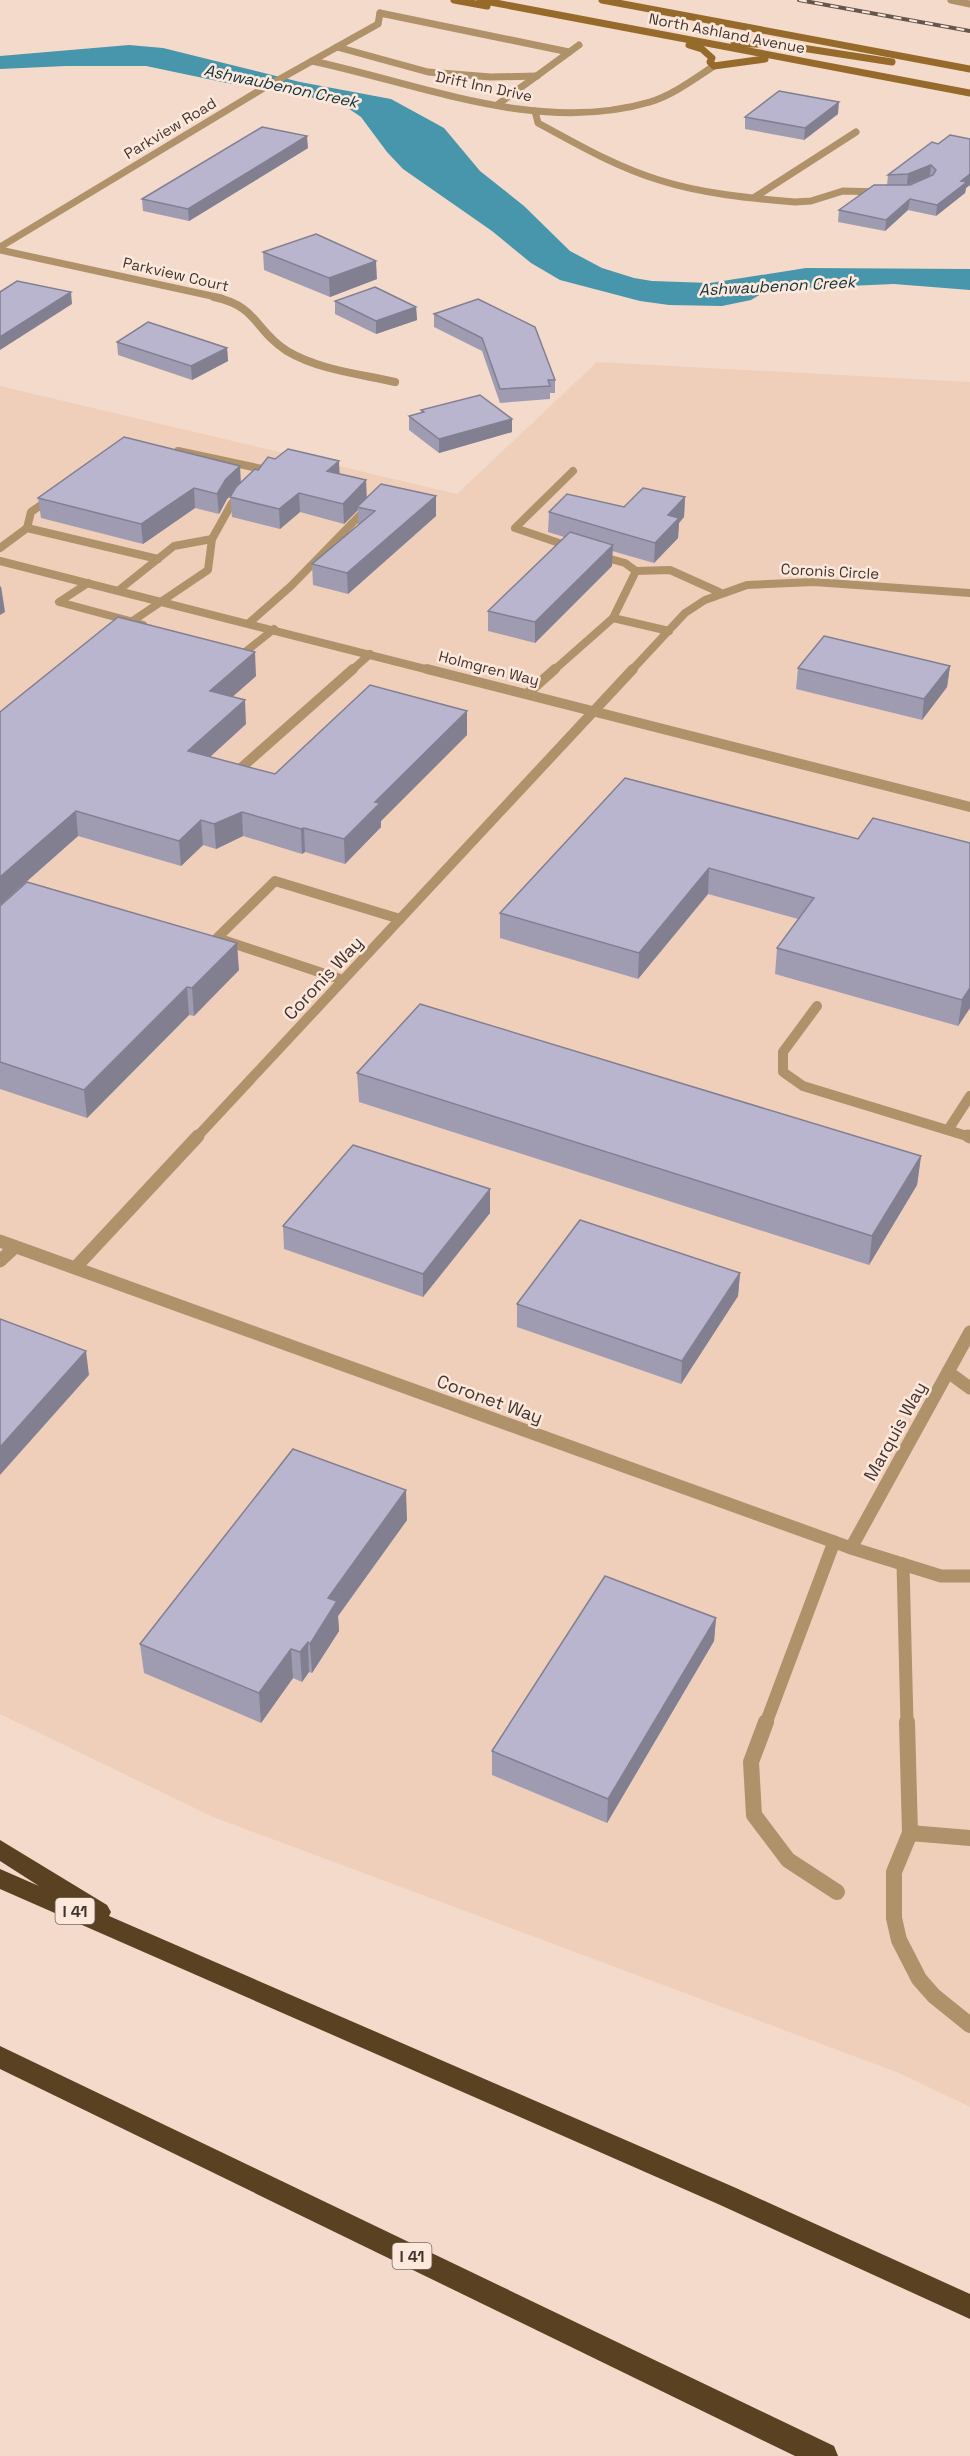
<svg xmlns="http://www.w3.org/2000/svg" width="970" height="2456" font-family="'Space Grotesk',sans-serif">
	<rect width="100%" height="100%" fill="#f4daca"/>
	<polygon fill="#f0cfba" points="597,362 970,382 970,2107 899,2073 213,1817 0,1714 0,386 457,494"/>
	<polygon fill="#4796ac" points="129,45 163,48 300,82 391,99 444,128 480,171 524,206 570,251 602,268 634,278 652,281 710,283 806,268 970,269 970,290 894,284 803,288 761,294 751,300 722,306 669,305 640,301 560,280 531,263 492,231 403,169 387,152 361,117 345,106 283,90 227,83 146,66 66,66 0,69 0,56"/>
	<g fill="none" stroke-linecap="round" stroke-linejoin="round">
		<g stroke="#af916a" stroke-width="7">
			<polyline points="380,13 569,52"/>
			<polyline points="337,47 428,72 491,77 537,76"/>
			<polyline points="497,105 579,45"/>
			<path d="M535 111 538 123C577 144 616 167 659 180 703 194 749 198 795 202L811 201 843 191 880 192"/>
			<polyline points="755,197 856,132"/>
		</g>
		<g stroke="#af916a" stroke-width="8">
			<polyline points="178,451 267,470 261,476"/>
			<polyline points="27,528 31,512 51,498"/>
			<polyline points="212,539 232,503 242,494"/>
			<polyline points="571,547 515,528 573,471"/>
			<polyline points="0,548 27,528 158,559"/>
			<polyline points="636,571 670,570 719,592"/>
			<polyline points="88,583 59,602 130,621"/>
			<polyline points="119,590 174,546 212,539 208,570 131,622 143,625"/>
			<polyline points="613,618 669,631"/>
			<polyline points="249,623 291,586 368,507"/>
			<polyline points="232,650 244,653 274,629"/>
			<polyline points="351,671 370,654"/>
			<polyline points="553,671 613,618 636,571 625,563 596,555"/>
		</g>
		<g stroke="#af916a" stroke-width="10">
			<polyline points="528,693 555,669"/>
			<polyline points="241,768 353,669"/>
			<polyline points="343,980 217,938 275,881 400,919"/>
			<polyline points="817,1006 783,1052 783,1072 803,1086 970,1137"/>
			<polyline points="948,1130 970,1096"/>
		</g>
		<g stroke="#af916a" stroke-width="13">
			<polyline points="968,1136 970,1137"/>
			<polyline points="0,1261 15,1247"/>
			<polyline points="903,1564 907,1723"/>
			<polyline points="766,1723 834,1542"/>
		</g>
		<g stroke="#af916a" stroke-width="16">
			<polyline points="766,1722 751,1762 754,1815 788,1860 837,1892"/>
			<polyline points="907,1722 910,1833 894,1872 894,1918 899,1940 919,1979 934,1996 970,2025"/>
			<polyline points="910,1833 970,1838"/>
		</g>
		<g stroke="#af916a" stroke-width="7">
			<polyline points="951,0 970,4"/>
			<path d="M312 61C421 84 538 135 650 102 673 95 694 79 714 66"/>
			<polyline points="0,247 262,89 378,24 380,13"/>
			<polyline points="0,250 221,298"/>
		</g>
		<g stroke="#af916a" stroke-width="8">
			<path d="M214 297C258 306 255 331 287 351 319 370 360 374 395 382"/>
			<polyline points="631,671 685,613 705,600 747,585 814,582 970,593"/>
		</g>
		<polyline stroke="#af916a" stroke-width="10" points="196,1138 633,669"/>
		<g stroke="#af916a" stroke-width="13">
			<polyline points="0,1241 851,1548 941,1576 970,1576"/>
			<polyline points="75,1268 198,1136"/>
			<polyline points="948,1372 970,1388"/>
			<polyline points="851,1548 970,1332"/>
		</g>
		<polyline stroke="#af916a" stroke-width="8" points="0,561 433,671"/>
		<polyline stroke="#af916a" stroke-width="10" points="427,669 970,807"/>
		<g stroke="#966a2a" stroke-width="7">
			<polyline points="454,0 487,6"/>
			<polyline points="480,0 970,93"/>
			<polyline points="602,0 970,69"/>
			<polyline points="734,44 776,44 892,62"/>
			<polyline points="689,45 702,49 712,58 710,62 714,66 765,59"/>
		</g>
		<g fill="#594121" fill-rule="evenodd">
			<polygon points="0,1840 107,1905 111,1912 109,1916 736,2188 970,2294 970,2319 718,2204 0,1889 0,1869 39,1886 0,1861"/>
			<polygon points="0,2046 834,2446 838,2456 795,2456 0,2069"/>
		</g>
		<defs>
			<polyline id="rail" points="799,0 970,31"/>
		</defs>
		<use href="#rail" stroke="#64564e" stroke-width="4"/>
		<use href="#rail" stroke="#fee8db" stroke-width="2" stroke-dasharray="8" stroke-linecap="butt"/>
	</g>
	<g fill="#9f9cb2">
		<polygon points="838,114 804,140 745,129 745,117"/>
		<polygon points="970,139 970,185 966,188 965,193 936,216 908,210 885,231 838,222 839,210 887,185 888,175 938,144"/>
		<polygon points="308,148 189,221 143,211 142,199"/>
		<polygon points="263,252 377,279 330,297 264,270"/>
		<polygon points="478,299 555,380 555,393 550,393 550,399 500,403 482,351 434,327 434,314"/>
		<polygon points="335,301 416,307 417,320 376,334 335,314"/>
		<polygon points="117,342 227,348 228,361 192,380 118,355"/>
		<polygon points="421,410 512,419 512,432 439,453 409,430 409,416 421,413"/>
		<polygon points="339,474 367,498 436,496 436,516 348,594 313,585 312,564 358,526 358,510 344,524 300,512 280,529 232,517 230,497 231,495 227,499 219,514 195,508 143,544 41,518 38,498"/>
		<polygon points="685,497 684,517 679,523 678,538 654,563 612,551 612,566 535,643 488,631 488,611 564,537 548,532 549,512 624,507"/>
		<polygon points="950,666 947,687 922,720 796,689 798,668"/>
		<polygon points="256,676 232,697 246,724 210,757 275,774 467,735 381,821 381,827 345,864 305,852 302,854 243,836 216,849 203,845 181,866 78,836 0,905 0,712"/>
		<polygon points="625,778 858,839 970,843 970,1008 958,1026 775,974 777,948 798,919 708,894 638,979 500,938 500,913"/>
		<polygon points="0,906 239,970 194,1016 189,1015 87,1118 0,1089"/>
		<polygon points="357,1073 921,1156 917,1185 869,1265 359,1102"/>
		<polygon points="490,1189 490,1213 423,1297 284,1249 283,1226"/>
		<polygon points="740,1273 738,1296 681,1384 517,1327 517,1304"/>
		<polygon points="407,1520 338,1616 339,1631 312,1673 309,1672 302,1682 293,1678 261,1723 144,1673 140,1644"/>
		<polygon points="716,1618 714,1641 607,1823 492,1775 492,1751"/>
	</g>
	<g fill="#827f91">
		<polygon points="839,102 838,114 804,140 805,128"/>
		<polygon points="307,136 308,148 189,221 188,209"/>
		<polygon points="931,165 930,176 907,185 908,174"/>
		<polygon points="970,174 970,185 966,188 965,193 936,216 937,205 961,181"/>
		<polygon points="910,199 908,210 885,231 886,220"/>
		<polygon points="376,261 377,279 330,297 329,278"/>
		<polygon points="71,292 72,304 0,350 0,337"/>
		<polygon points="416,307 417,320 376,334 376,321"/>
		<polygon points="227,348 228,361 192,380 191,366"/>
		<polygon points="512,419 512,432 439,453 439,439"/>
		<polygon points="339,461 340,481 327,471"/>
		<polygon points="240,466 241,485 227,499 219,514 217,494 226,479"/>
		<polygon points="366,480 367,500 357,507 358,510 344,524 343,504"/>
		<polygon points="194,488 195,508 143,544 141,524"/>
		<polygon points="299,493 300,512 280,529 279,509"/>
		<polygon points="436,496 436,516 348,594 347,573"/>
		<polygon points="685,497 684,517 679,523 678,538 654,563 655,543 668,515"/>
		<polygon points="613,545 612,566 535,643 535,622"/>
		<polygon points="1,586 5,612 0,615 0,587"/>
		<polygon points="255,652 256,676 212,715 210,691"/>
		<polygon points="950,666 947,687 922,720 924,699"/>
		<polygon points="245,700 246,724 190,775 188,751"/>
		<polygon points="467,711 467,735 381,821 381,827 345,864 344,839 375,802"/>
		<polygon points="76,811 78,836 0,905 0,877"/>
		<polygon points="242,812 243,836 216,849 214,824"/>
		<polygon points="201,820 203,845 181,866 179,841"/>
		<polygon points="304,828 305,852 302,854 301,829"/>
		<polygon points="709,868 708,894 638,979 639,953"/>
		<polygon points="237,943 239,970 194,1016 192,988"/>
		<polygon points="187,987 189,1015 87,1118 84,1090"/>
		<polygon points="970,988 970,1008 958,1026 962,1000"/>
		<polygon points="921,1156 917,1185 869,1265 872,1236"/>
		<polygon points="490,1189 490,1213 423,1297 423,1274"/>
		<polygon points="740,1273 738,1296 681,1384 682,1361"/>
		<polygon points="86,1351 89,1375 0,1475 0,1447"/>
		<polygon points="406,1490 407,1520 338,1616 339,1631 312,1673 310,1644 328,1598"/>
		<polygon points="716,1618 714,1641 607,1823 608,1799"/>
		<polygon points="308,1642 309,1672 302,1682 300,1652"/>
		<polygon points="291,1649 293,1678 261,1723 259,1693"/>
	</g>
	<g fill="#b9b5cf" stroke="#827f91" stroke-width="1.5">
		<polygon points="779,91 839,102 805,128 745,117"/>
		<polygon points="262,127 307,136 188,209 142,199"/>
		<polygon points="950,135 970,139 970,174 961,181 967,182 937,205 910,199 886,220 839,210 874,185 910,185 933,175 936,170 931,165 908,174 888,175 932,142 938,144"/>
		<polygon points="316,234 376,261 329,278 263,252"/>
		<polygon points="17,281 71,292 0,337 0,292"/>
		<polygon points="375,287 416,307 376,321 335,301"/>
		<polygon points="478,299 535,327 555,380 548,380 550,386 500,389 482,338 434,314"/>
		<polygon points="148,322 227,348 191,366 117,342"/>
		<polygon points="480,395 512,419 439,439 409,416 424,412 421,410"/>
		<polygon points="124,437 240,466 226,479 217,494 194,488 141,524 38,498"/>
		<polygon points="288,449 339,461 327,471 366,480 343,504 299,493 279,509 230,497 236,487 255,469 258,470 268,457 275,459"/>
		<polygon points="381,484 436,496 347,573 312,564 375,511 357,507"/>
		<polygon points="643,488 685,497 668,515 679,518 655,543 549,512 567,494 624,507"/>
		<polygon points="570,532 613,545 535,622 488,611"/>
		<polygon points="118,617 255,652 210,691 245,700 188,751 275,774 370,685 467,711 375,802 380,803 344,839 304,828 301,829 242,812 214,824 201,820 179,841 76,811 0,877 0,712"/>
		<polygon points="824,636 950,666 924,699 798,668"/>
		<polygon points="625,778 858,839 873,818 970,843 970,988 962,1000 777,948 814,898 709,868 639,953 500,913"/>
		<polygon points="27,882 237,943 192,988 187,987 84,1090 0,1062 0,906"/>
		<polygon points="420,1004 921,1156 872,1236 357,1073"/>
		<polygon points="353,1145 490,1189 423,1274 283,1226"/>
		<polygon points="580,1220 740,1273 682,1361 517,1304"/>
		<polygon points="0,1319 86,1351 0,1447"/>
		<polygon points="293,1449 406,1490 328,1598 337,1601 310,1644 308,1642 300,1652 291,1649 259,1693 140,1644"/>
		<polygon points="605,1576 716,1618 608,1799 492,1751"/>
	</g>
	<g text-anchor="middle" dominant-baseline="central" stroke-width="5" stroke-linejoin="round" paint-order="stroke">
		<g font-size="15" fill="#40352f" stroke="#fee8db">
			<text transform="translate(727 33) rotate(11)">North Ashland Avenue</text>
			<text transform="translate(484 86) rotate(12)">Drift Inn Drive</text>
			<text transform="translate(170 128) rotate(-31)">Parkview Road</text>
			<text transform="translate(176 274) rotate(13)">Parkview Court</text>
			<text transform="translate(830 571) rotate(3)">Coronis Circle</text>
			<text transform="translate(489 668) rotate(14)">Holmgren Way</text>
		</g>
		<g font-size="16" font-style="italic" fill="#0c323c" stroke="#fee8db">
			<text transform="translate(281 86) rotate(12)">Ashwaubenon Creek</text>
			<text transform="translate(777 286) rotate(-3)">Ashwaubenon Creek</text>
		</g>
		<g fill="#fee8db" stroke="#796b63" stroke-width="1.5">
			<rect x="55.5" y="1898" width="39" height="26" rx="4.5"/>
			<rect x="392.5" y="2243" width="39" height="26" rx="4.5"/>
		</g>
		<g font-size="16" font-weight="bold" fill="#40352f">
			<text x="75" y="1911">I 41</text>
			<text x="412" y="2256">I 41</text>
		</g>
		<g font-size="18" fill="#40352f" stroke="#fee8db">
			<text transform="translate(323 978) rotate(-47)">Coronis Way</text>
			<text transform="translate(490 1399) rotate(20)">Coronet Way</text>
			<text transform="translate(895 1431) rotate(-61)">Marquis Way</text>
		</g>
	</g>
</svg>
